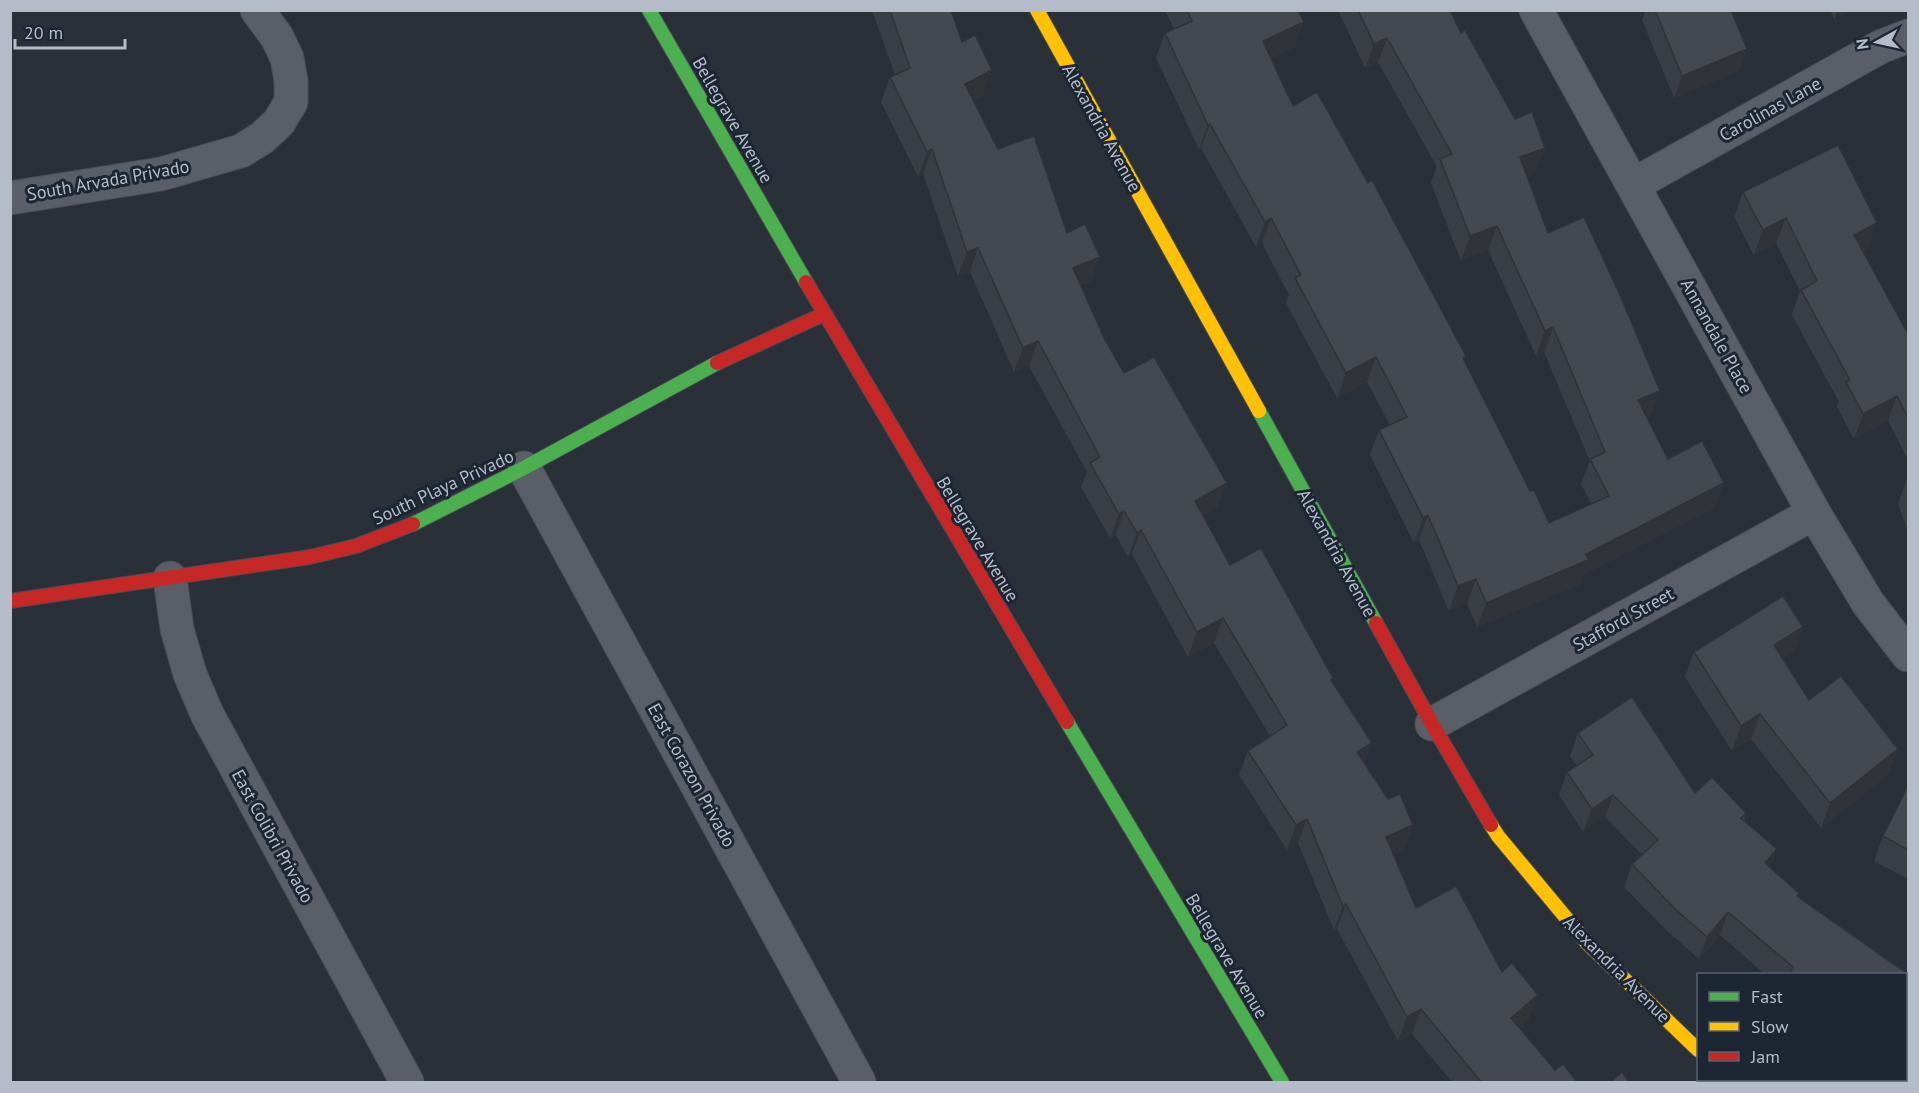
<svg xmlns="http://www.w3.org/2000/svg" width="1919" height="1093" font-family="'PT Sans',sans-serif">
	<rect width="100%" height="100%" fill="#2a3038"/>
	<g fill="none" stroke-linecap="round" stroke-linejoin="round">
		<defs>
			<g id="street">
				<polyline points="1536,10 1814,513 1868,603 1908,655"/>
				<polyline points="1633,185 1880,47 1908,36"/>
				<polyline points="10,198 161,174 241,151 262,138 279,122 291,102 291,81 287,58 277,37 257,10"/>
				<polyline points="524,468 859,1082"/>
				<polyline points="170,578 177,629 190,674 207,714 407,1082"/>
				<polyline points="1432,724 1814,513"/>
				<polyline points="1734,1080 1738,1082"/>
			</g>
			<g id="fast">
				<polyline points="649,10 806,282"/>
				<polyline points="1259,411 1376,623"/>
				<polyline points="413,524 524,468 717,363"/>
				<polyline points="1067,722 1282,1082"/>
			</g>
			<g id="slow">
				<polyline points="1037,10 1259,411"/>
				<polyline points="1491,825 1498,836 1587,943 1698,1050"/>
			</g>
			<g id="jam">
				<polyline points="806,282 1067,722"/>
				<polyline points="717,363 824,314"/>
				<polyline points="10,601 310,557 356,546 413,524"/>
				<polyline points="1376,623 1432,724 1491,825"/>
			</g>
		</defs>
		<use href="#street" stroke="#484c53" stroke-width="35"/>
		<use href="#fast" stroke="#484c53" stroke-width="16"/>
		<use href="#slow" stroke="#484c53" stroke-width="16"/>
		<use href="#jam" stroke="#484c53" stroke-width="16"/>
		<use href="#street" stroke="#5a5e66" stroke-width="33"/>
		<use href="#fast" stroke="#4caf50" stroke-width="14"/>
		<use href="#slow" stroke="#ffc107" stroke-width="14"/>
		<use href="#jam" stroke="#c62828" stroke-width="14"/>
	</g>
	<g fill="#3a3f45">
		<polygon points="872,10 951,10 962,42 983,95 973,100 998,149 1067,233 1091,281 1081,285 1104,338 1124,373 1218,507 1203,516 1230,565 1332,682 1372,743 1364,763 1388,799 1413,825 1404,850 1394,854 1416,908 1502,972 1529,1019 1519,1028 1555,1070 1578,1083 1453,1083 1412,1034 1398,1041 1337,929 1334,930 1298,843 1287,850 1239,775 1248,751 1270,736 1214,643 1188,657 1132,554 1128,557 1116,535 1110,538 1081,487 1087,472 1029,366 1014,372 970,272 958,276 923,174 918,177 881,102 890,77 895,75"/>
		<polygon points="1165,10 1298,10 1295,47 1271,58 1293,106 1368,183 1466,356 1464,361 1530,491 1549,523 1591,504 1581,484 1590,461 1544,352 1536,356 1488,250 1461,261 1431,183 1437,167 1378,62 1365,68 1338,10 1450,10 1461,33 1536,172 1527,176 1548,233 1651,416 1647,417 1668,459 1715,508 1582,575 1579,585 1477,627 1467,603 1449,611 1419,540 1414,543 1370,455 1379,430 1390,425 1367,382 1337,398 1286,303 1289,295 1262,243 1256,247 1201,148 1199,149 1156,58 1165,33 1174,29"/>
		<polygon points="1646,10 1731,10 1747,49 1739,71 1674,98 1642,20"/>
		<polygon points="1830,10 1849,10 1834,19"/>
		<polygon points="1743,192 1868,248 1863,251 1908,334 1908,460 1888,421 1854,439 1837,407 1839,402 1792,315 1800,291 1776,243 1754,255 1734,217"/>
		<polygon points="1908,478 1908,531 1898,504 1907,479"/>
		<polygon points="1694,652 1794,652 1782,659 1809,700 1889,774 1821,828 1751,739 1732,751 1685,677"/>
		<polygon points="1578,733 1695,793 1746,813 1744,820 1777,849 1770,868 1798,897 1895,965 1908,973 1908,1071 1905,1069 1905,975 1766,975 1720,935 1699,959 1667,931 1624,887 1632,864 1642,855 1605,817 1583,832 1559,795 1567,772 1577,766 1570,756"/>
		<polygon points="1908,786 1908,879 1874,861 1883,836"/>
		<polygon points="1863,1080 1875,1080 1873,1083 1869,1083"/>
	</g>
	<g fill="#303338">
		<polygon points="1837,10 1849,10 1834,19"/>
		<polygon points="1304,22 1295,47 1254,66 1263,41"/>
		<polygon points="1387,38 1378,62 1365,68 1374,44"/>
		<polygon points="1747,49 1739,71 1674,98 1682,76"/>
		<polygon points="992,70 983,95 957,108 965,84"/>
		<polygon points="1210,124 1201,148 1199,149 1208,125"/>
		<polygon points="1545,148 1536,172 1511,182 1520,157"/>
		<polygon points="932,149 923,174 918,177 927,152"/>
		<polygon points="1271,218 1262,243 1256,247 1265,222"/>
		<polygon points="1786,218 1776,243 1754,255 1763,230"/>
		<polygon points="1877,223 1868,248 1845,260 1854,235"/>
		<polygon points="1497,226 1488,250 1461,261 1470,236"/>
		<polygon points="978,248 970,272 958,276 967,252"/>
		<polygon points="1100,257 1091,281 1064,293 1073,268"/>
		<polygon points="1553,327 1544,352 1536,356 1545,331"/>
		<polygon points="1038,341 1029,366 1014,372 1023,348"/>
		<polygon points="1376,357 1367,382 1337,398 1346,373"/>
		<polygon points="1660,391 1651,416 1629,425 1638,400"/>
		<polygon points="1897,396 1888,421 1854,439 1863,414"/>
		<polygon points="1227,483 1218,507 1186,525 1195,501"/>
		<polygon points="1724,483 1715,508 1582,575 1579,585 1477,627 1486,603 1586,554"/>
		<polygon points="1124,511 1116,535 1110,538 1119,514"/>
		<polygon points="1428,515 1419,540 1414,543 1423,518"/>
		<polygon points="1141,530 1132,554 1128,557 1137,533"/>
		<polygon points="1476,579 1467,603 1449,611 1458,586"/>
		<polygon points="1223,618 1214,643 1188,657 1197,632"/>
		<polygon points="1803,627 1794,652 1765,670 1774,645"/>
		<polygon points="1760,714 1751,739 1732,751 1741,726"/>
		<polygon points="1372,743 1363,767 1357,752"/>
		<polygon points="1898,749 1889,774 1821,828 1830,803"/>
		<polygon points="1613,795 1605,817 1583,832 1592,809"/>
		<polygon points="1307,819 1298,843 1287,850 1296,825"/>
		<polygon points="1413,825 1404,850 1377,861 1386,837"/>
		<polygon points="1777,849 1768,872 1765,863"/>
		<polygon points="1346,904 1337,929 1334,930 1343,906"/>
		<polygon points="1728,912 1720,935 1699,959 1707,937"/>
		<polygon points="1538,995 1529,1019 1502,1042 1511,1018"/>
		<polygon points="1421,1009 1412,1034 1398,1041 1407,1017"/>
	</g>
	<g fill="#444950" stroke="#303338" stroke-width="1.5">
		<polygon points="890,10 951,10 962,42 975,35 992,70 965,84 998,149 1034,136 1067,233 1085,224 1100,257 1073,268 1104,338 1124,373 1154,357 1227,483 1195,501 1230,565 1261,548 1333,678 1331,680 1372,743 1357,752 1388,799 1400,794 1413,825 1386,837 1416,908 1456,886 1502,972 1512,963 1538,995 1511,1018 1555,1070 1563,1064 1578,1083 1482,1083 1421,1009 1407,1017 1346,904 1343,906 1307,819 1296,825 1248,751 1287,725 1223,618 1197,632 1141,530 1137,533 1124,511 1119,514 1090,463 1100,457 1038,341 1023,348 978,248 967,252 932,149 927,152 890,77 910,68"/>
		<polygon points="1187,10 1298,10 1304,22 1263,41 1293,106 1317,92 1368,183 1372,180 1466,356 1463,358 1530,491 1534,490 1549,523 1609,496 1590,459 1605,452 1553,327 1545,331 1497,226 1470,236 1440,159 1452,154 1387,38 1374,44 1358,10 1450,10 1461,33 1465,30 1515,119 1532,112 1545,148 1520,157 1548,233 1584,217 1623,302 1660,391 1638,400 1668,459 1702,441 1724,483 1586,554 1588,560 1486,603 1476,579 1458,586 1428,515 1423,518 1379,430 1407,417 1376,357 1346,373 1295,278 1301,275 1271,218 1265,222 1210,124 1208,125 1165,33 1192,21"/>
		<polygon points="1655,10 1731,10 1747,49 1682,76"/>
		<polygon points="1838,145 1877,223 1854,235 1908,334 1908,418 1897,396 1863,414 1846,382 1850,380 1801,290 1817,281 1786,218 1763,230 1743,192"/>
		<polygon points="1783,596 1803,627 1774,645 1809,700 1841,676 1898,749 1830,803 1760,714 1741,726 1694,652"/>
		<polygon points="1632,697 1695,793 1712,777 1746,813 1741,818 1777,849 1765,863 1799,893 1797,896 1895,965 1908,973 1908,1043 1905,1042 1905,975 1795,975 1790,971 1793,967 1728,912 1707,937 1675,909 1632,864 1658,840 1613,795 1592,809 1567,772 1593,755 1578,733"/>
		<polygon points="1908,786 1908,850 1883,836"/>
		<polygon points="1622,1072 1630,1083 1609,1083"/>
	</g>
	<g text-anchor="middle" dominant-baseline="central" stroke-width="6" stroke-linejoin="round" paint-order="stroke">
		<g font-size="18" fill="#b4bcc9" stroke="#1d2633">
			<text transform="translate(1770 109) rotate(-29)">Carolinas Lane</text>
			<text transform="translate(733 120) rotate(60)">Bellegrave Avenue</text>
			<text transform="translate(1102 128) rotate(61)">Alexandria Avenue</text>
			<text transform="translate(108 180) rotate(-10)">South Arvada Privado</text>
			<text transform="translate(1717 336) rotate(61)">Annandale Place</text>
			<text transform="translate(443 487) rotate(-25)">South Playa Privado</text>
			<text transform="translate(978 539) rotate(59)">Bellegrave Avenue</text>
			<text transform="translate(1337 553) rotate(61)">Alexandria Avenue</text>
			<text transform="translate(1623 619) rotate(-29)">Stafford Street</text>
			<text transform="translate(692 775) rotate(61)">East Corazon Privado</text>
			<text transform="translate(273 836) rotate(61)">East Colibri Privado</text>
			<text transform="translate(1227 956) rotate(59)">Bellegrave Avenue</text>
			<text transform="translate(1617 969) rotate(45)">Alexandria Avenue</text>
		</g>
	</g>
	<rect width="1919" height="1093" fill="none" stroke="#b4bcc9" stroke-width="24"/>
	<rect x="1697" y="973" width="210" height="108" fill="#1d2633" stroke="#59626f" stroke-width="1.5"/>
	<rect x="1709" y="992" width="30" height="9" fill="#4caf50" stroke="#59626f" stroke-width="1.5"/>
	<text x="1751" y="1003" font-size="18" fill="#b4bcc9">Fast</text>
	<rect x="1709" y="1022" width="30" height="9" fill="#ffc107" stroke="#59626f" stroke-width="1.5"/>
	<text x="1751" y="1033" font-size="18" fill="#b4bcc9">Slow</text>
	<rect x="1709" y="1052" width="30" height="9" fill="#c62828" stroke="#59626f" stroke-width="1.5"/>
	<text x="1751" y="1063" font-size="18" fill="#b4bcc9">Jam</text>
	<g transform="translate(1877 42) rotate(262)" stroke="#1d2633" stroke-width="4.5" paint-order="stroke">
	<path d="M0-4.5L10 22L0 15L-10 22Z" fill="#b4bcc9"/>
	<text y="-9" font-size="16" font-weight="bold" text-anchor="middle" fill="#b4bcc9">N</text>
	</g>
	<path d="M15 39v9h110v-9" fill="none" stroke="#b4bcc9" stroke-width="3"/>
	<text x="24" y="39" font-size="18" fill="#b4bcc9" stroke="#1d2633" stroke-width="4.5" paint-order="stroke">20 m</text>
</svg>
